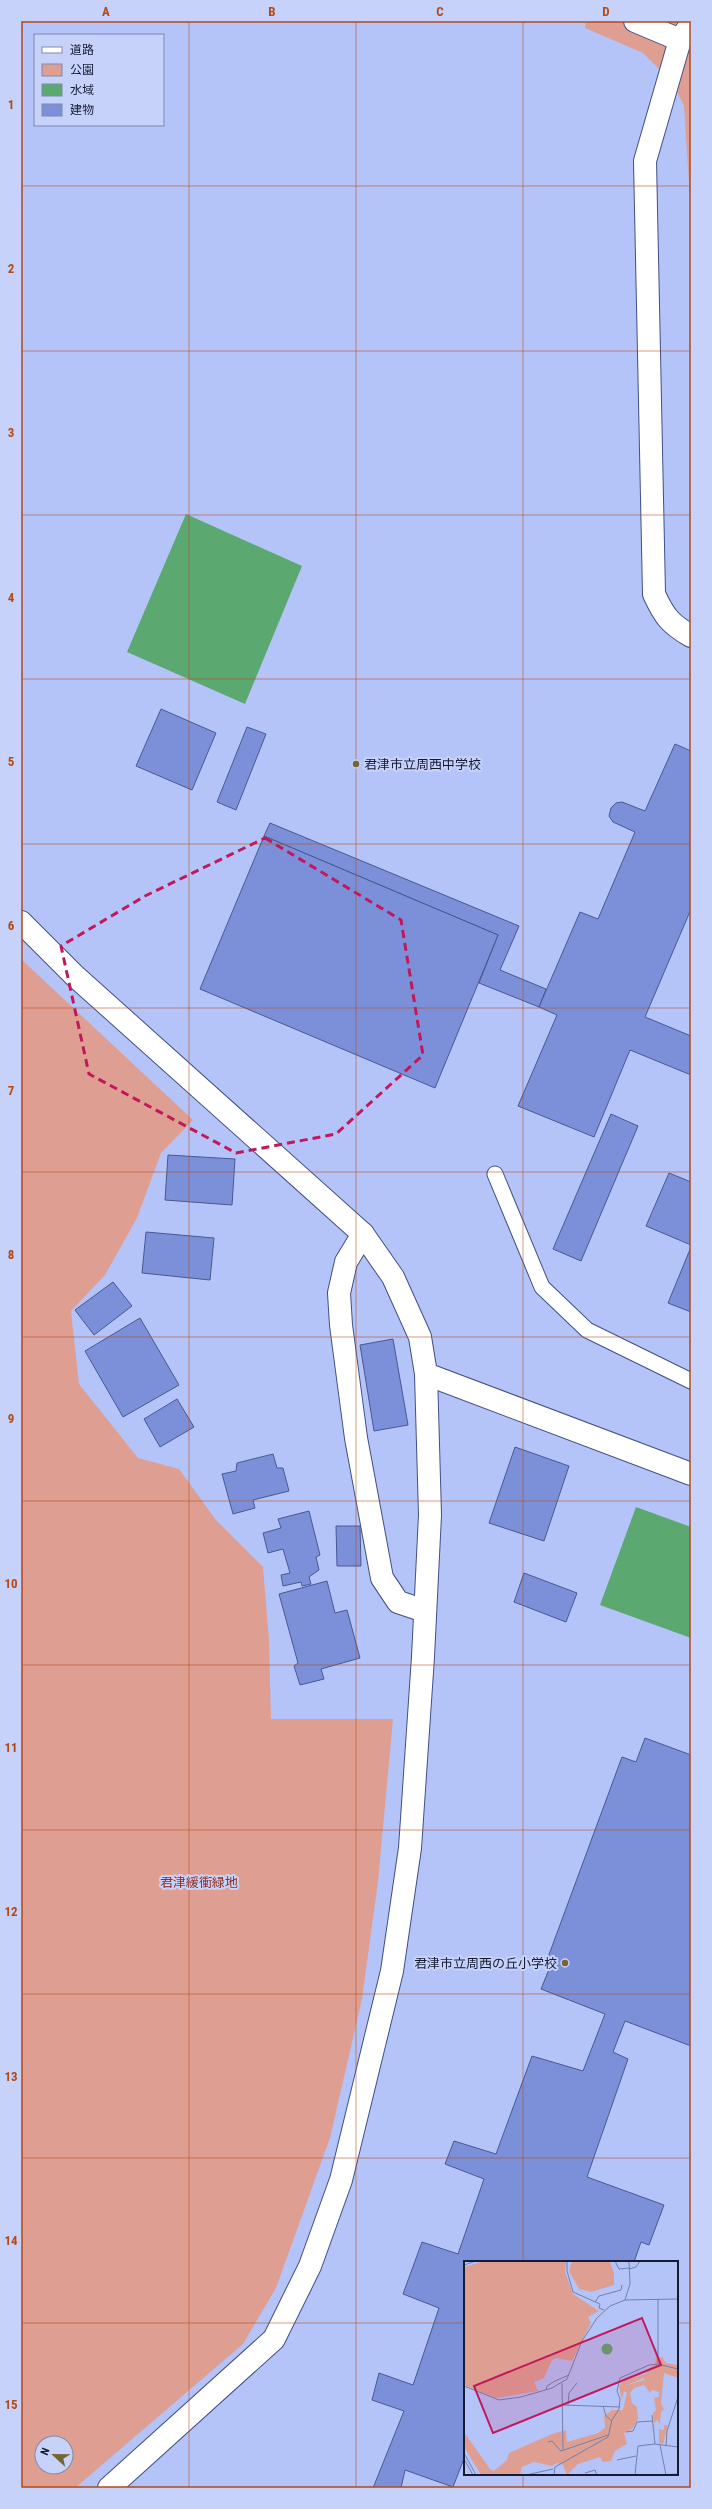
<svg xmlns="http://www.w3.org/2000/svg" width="712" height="2509" font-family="'Roboto Condensed','Noto Sans JP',sans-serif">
	<rect width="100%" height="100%" fill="#b5c4f8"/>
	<g fill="#de9f92" fill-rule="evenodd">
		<polygon points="586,21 691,21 691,215 684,106 673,83 643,53 585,28"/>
		<path d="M21 959 193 1120 161 1153 137 1218 105 1275 71 1311 79 1384 138 1458 179 1469 216 1520 263 1567 269 1640 271 1719H393L378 1882 362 1999 330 2138 276 2288 243 2344 75 2488H21ZM42 2443H66V2467H42Z"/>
	</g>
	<g fill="#5ca871">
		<polygon points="186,514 302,566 245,704 127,652"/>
		<polygon points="636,1507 691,1527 691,1638 600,1605"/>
	</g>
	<g fill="#7c90d9" stroke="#495891">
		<polygon points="161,709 216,733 192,790 136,766"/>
		<polygon points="247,727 266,734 236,810 217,802"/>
		<polygon points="675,744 691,751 691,909 645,1017 691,1036 691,1075 630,1050 594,1137 518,1106 557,1015 539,1007 580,912 598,919 635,832 613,822 609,816 611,808 616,803 622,802 645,811"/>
		<polygon points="270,823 519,926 500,970 546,989 539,1007 479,983 498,935 264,836"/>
		<polygon points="264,836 498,935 435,1088 200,989"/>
		<polygon points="611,1114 638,1126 581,1261 553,1249"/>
		<polygon points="168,1155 235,1159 232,1205 165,1200"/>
		<polygon points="669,1173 691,1182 691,1245 646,1226"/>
		<polygon points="146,1232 214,1238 210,1280 142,1273"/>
		<polygon points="691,1247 691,1312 668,1303"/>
		<polygon points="113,1282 132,1306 94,1335 75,1310"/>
		<polygon points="140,1318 179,1385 123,1417 85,1351"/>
		<polygon points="393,1339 408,1425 374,1431 360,1345"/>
		<polygon points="177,1399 194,1427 160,1447 144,1419"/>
		<polygon points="515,1447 569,1466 544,1541 489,1523"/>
		<polygon points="273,1454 277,1468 283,1468 289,1491 253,1500 255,1508 233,1514 222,1474 236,1471 237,1463"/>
		<polygon points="309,1511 320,1555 316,1557 319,1570 309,1577 311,1584 302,1586 301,1582 283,1586 281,1575 290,1573 283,1549 268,1553 263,1533 281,1528 278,1519"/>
		<polygon points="336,1526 360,1526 361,1566 337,1566"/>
		<polygon points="524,1573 577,1593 566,1622 514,1602"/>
		<polygon points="327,1581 335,1613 347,1610 360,1658 321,1669 324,1679 300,1685 294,1666 298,1663 279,1594"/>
		<polygon points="645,1738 691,1755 691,2046 625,2021 613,2052 628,2059 587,2177 664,2205 649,2245 641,2242 634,2262 465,2262 465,2456 453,2487 405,2470 401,2488 373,2488 404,2411 372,2400 379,2373 413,2385 439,2308 403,2294 422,2242 458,2254 484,2179 445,2164 454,2141 496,2154 532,2056 583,2071 605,2014 541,1989 552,1962 547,1960 622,1757 636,1762"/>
	</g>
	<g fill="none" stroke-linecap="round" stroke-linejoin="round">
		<defs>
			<polyline id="service" points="495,1174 542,1287 587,1330 691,1381"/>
			<g id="minor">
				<polyline points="635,21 680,40"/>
				<path d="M691 24 680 40 645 161 654 594C664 616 670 624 691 636"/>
				<polyline points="21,922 75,976 363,1234 393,1277 420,1337 426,1374 430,1515 423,1657 410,1848 392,1971 341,2180 310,2266 274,2339 109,2488"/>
				<polyline points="363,1234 346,1262 339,1293 341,1325 356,1438 382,1578 398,1602 425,1611"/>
				<polyline points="426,1374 691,1474"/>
			</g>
		</defs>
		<use href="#service" stroke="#414f87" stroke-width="17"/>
		<use href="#minor" stroke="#414f87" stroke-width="24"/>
		<use href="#service" stroke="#fff" stroke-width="15"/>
		<use href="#minor" stroke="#fff" stroke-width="22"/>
	</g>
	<path fill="none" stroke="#c2185b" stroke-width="3" stroke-dasharray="8 5" stroke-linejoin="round" d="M265 838 401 920 423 1055 336 1134 236 1153 89 1074 61 946 145 896Z"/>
	<path fill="none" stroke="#b34a16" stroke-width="1" stroke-opacity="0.55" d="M189 21V2488M356 21V2488M523 21V2262M21 186H691M21 351H691M21 515H691M21 679H691M21 844H691M21 1008H691M21 1172H691M21 1337H691M21 1501H691M21 1665H691M21 1830H691M21 1994H691M21 2158H691M21 2323H465M677 2323H691M523 2474V2488"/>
	<g fill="#766533" stroke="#c6d2f9" stroke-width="1.5">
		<circle cx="356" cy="764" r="4"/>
		<circle cx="565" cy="1963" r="4"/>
	</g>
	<g text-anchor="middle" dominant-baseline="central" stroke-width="4" stroke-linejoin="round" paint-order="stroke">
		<g font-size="13" fill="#151b33" stroke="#c6d2f9" text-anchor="start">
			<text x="364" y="764">君津市立周西中学校</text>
			<text x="557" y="1963" text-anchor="end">君津市立周西の丘小学校</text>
		</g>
		<g font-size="13" fill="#942d1d" stroke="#c6d2f9">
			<text x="199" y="1882">君津緩衝緑地</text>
		</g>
	</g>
	<g transform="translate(464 2261)">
		<rect width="214" height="214" fill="#b5c4f8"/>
		<path d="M20 0H102L101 11 109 33 135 50 124 56 127 62 108 100 92 97 88 99 80 117 70 121 74 130 32 137 0 124V6ZM108 0H146L150 13V24L127 31 115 28 105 10ZM198 96 202 102 214 104V117L200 112 197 143 200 148 197 151 196 163 193 159 190 162 189 152 192 149 190 137 195 136V131L188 129 186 132 180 124 170 127 166 132 168 142 173 146 174 158 168 168 160 172 163 183 151 190 147 200 139 201 136 196 114 203 103 214 99 204 93 202 88 205 70 201 58 206 56 214H17L0 186V171L26 208 30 210 43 199 45 192 88 173 102 169 103 181 134 172 141 167 140 155 148 149H159L163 132 160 130 161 125 180 119 181 123 180 117 161 125 158 139 155 125 159 120 183 112 182 109 191 104 192 97ZM200 164H204L199 183 195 182V168L200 169Z" fill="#de9f92"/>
		<path d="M137.5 88a5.5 5.5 0 1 1 11 0a5.5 5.5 0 1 1-11 0Z" fill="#5ca871"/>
		<path fill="none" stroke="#7580a9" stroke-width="1" d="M103 0V10L109 31 136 43 135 47 140 49M151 0 155 8 165 7M0 4 12 0M165 8 172 6 176 0M161 39 166 23 165 0M131 41 135 35 157 29 158 24M194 103V38M98 122 99 189M0 125 35 139 57 136 88 127 103 118 118 80 133 57 146 45 161 39 214 38M82 129 83 125 91 120 105 114M98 144 156 146M104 144 105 132 113 122M139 145 142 155 148 160M188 154 191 183M162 171 169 170 173 161 189 160M84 181 88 180 97 190 144 174M196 184 202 214M202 185 203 170 214 136M0 192 12 214M0 198 9 214M153 199 172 195M121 212 131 209 133 214M62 214 89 208M90 214 91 206 144 176 148 159 155 148 156 138 153 130 156 117 185 104 194 103 214 108M171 214 174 185 191 183 214 186M190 214 214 213"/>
		<path fill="#c2185b" fill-opacity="0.15" stroke="#c2185b" stroke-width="2" d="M178 57 197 104 29 172 10 125Z"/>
		<rect width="214" height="214" fill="none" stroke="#151b33" stroke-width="2"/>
	</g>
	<rect width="712" height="2509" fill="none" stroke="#c6d2f9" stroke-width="44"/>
	<rect x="34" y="34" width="130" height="92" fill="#c6d2f9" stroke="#7f89aa"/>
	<rect x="42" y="47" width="20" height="6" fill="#ffffff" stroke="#7f89aa"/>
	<text x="70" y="54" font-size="12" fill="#151b33">道路</text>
	<rect x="42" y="64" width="20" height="12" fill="#de9f92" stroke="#7f89aa"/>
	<text x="70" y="74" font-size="12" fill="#151b33">公園</text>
	<rect x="42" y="84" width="20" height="12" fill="#5ca871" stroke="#7f89aa"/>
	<text x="70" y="94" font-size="12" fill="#151b33">水域</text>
	<rect x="42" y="104" width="20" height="12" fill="#7c90d9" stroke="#7f89aa"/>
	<text x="70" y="114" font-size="12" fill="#151b33">建物</text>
	<g transform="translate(54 2455) rotate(292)"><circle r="19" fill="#c6d2f9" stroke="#7f89aa"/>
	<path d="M0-3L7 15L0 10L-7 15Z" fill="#766533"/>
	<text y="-6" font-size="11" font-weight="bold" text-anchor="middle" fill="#151b33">N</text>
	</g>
	<rect x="22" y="22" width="668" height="2465" fill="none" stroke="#b34a16" stroke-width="1.5"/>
	<g font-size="13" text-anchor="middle" font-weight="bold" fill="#b34a16">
		<text x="106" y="16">A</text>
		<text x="272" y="16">B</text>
		<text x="440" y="16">C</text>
		<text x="606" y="16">D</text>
		<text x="11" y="109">1</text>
		<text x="11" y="273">2</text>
		<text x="11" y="437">3</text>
		<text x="11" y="602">4</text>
		<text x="11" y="766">5</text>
		<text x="11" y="930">6</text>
		<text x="11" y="1095">7</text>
		<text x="11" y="1259">8</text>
		<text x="11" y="1423">9</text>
		<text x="11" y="1588">10</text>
		<text x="11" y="1752">11</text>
		<text x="11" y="1916">12</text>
		<text x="11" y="2081">13</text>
		<text x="11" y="2245">14</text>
		<text x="11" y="2409">15</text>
	</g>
</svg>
